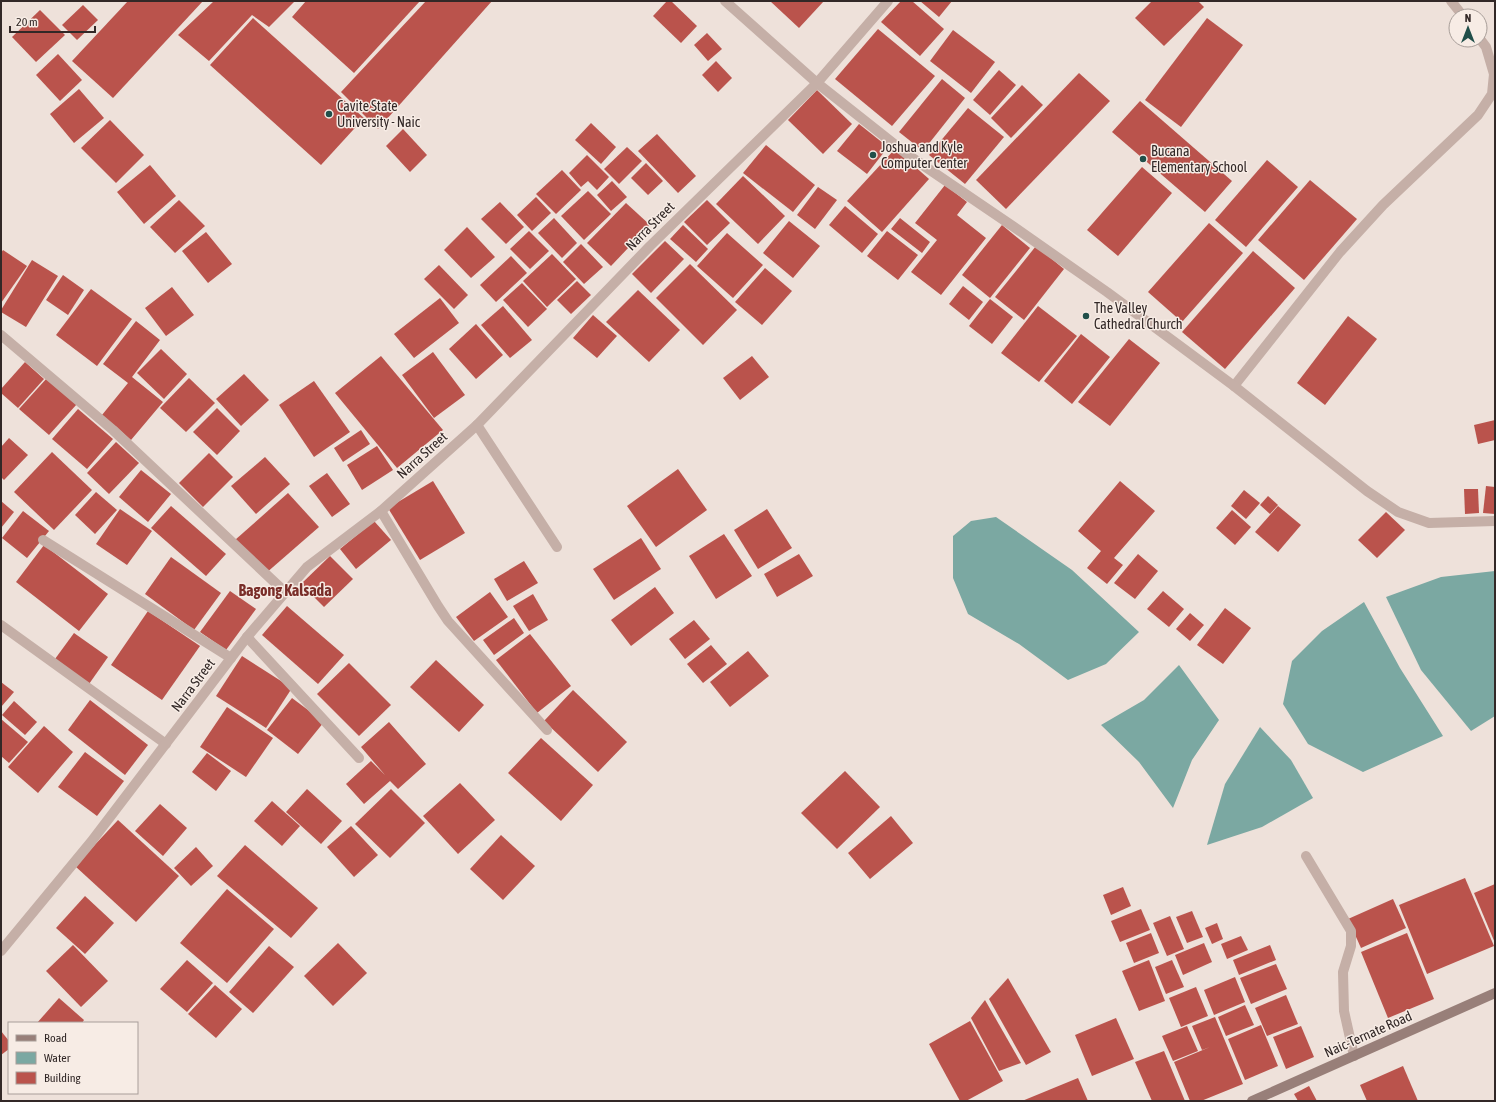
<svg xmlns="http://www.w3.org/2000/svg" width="1496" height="1102" font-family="'Asap Condensed',sans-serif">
	<rect width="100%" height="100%" fill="#eee1da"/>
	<g fill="#7ba8a2">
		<polygon points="996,517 1072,570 1139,632 1106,664 1068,680 1019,644 968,614 953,578 953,536 971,521"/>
		<polygon points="1495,571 1495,716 1471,731 1421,670 1386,597 1441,577"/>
		<polygon points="1364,602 1400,668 1443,736 1363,772 1308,744 1283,704 1292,661 1322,631"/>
		<polygon points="1179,665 1219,720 1192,760 1173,808 1139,762 1101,725 1144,700"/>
		<polygon points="1260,727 1291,760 1313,798 1262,827 1207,845 1225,784"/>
	</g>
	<g fill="#ba534c">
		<polygon points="128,1 203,1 113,98 72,61"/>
		<polygon points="214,1 295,1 269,27 252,15 209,61 178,35"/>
		<polygon points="306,1 420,1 354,73 292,17"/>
		<polygon points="426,1 492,1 378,129 341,92"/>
		<polygon points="667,1 671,1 697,26 681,43 653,16"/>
		<polygon points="770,1 824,1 799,28"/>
		<polygon points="901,1 912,1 944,29 920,56 881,22"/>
		<polygon points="920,1 952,1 939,17"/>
		<polygon points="1152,1 1198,1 1204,7 1164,46 1135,18"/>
		<polygon points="83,5 98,20 77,40 62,25"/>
		<polygon points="40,10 65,35 36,62 12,37"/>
		<polygon points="253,18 364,118 321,165 210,65"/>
		<polygon points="1207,18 1243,45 1181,127 1145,100"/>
		<polygon points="878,29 935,76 892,126 835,79"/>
		<polygon points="953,30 995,62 971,93 930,61"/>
		<polygon points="707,33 722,49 708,61 694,45"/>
		<polygon points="58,54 82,80 60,101 36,75"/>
		<polygon points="716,61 732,78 718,92 702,75"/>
		<polygon points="999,70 1016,85 990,115 973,100"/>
		<polygon points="1079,73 1110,101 1006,209 976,180"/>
		<polygon points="942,79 965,98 923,151 899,132"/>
		<polygon points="1022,85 1043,105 1011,138 991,118"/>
		<polygon points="79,89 104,118 74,143 50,114"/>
		<polygon points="817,90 852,124 823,154 788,120"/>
		<polygon points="1140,101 1232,181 1205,212 1112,132"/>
		<polygon points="968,108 1004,137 965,184 929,155"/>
		<polygon points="110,120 144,155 116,183 81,148"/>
		<polygon points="591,123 616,147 601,164 575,140"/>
		<polygon points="859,124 888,147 867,174 837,151"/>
		<polygon points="403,129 427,155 410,172 386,146"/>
		<polygon points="657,134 696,176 678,193 638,151"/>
		<polygon points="766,145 815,185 793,212 743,173"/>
		<polygon points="627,147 642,161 619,184 604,169"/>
		<polygon points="895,149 929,179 882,232 847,201"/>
		<polygon points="587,155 609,177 597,190 588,181 581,187 569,173"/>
		<polygon points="1267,160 1298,187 1246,247 1215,220"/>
		<polygon points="646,163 663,181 648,195 631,178"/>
		<polygon points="150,165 176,196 144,224 117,192"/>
		<polygon points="1142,167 1172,193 1118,256 1087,230"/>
		<polygon points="562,170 581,190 556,214 536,194"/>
		<polygon points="743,176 785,216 758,244 716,204"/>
		<polygon points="1310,180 1357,219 1304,280 1258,240"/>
		<polygon points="612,181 627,197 611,211 597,195"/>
		<polygon points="945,185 967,202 957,215 986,238 941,295 911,272 937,240 915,223"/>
		<polygon points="818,187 837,200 815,229 797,215"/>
		<polygon points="588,191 611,214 584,240 561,216"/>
		<polygon points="536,197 551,213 532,231 517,215"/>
		<polygon points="179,200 205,226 175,253 150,227"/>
		<polygon points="707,200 730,223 707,245 684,222"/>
		<polygon points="500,202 524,227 506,244 481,219"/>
		<polygon points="626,203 650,225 611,266 587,243"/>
		<polygon points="845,206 878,234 862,253 829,225"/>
		<polygon points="554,218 577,243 562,258 538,233"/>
		<polygon points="900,218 930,242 922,253 891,229"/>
		<polygon points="789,221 820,246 793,278 763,253"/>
		<polygon points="1209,223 1243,253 1182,322 1148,292"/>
		<polygon points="683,225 708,249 696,262 670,239"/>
		<polygon points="1002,225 1030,248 990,298 962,275"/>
		<polygon points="467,227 495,257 471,278 444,250"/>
		<polygon points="529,231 549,251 530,269 510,249"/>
		<polygon points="887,231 918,255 898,280 867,256"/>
		<polygon points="206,232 232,264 208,283 182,251"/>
		<polygon points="727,233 763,265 733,298 697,266"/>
		<polygon points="665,241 684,259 651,293 632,274"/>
		<polygon points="581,244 603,267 584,284 563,262"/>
		<polygon points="1036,246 1064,269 1024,320 995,297"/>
		<polygon points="3,250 27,266 1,303 1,253"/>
		<polygon points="1253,251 1295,288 1225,369 1182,332"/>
		<polygon points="552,254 576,279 547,307 523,281"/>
		<polygon points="511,256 527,273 496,302 480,285"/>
		<polygon points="32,260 58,276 26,327 1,312 1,310"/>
		<polygon points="690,264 737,310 703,345 656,298"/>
		<polygon points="439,265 468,295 454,309 424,279"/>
		<polygon points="765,268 792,291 762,325 735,302"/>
		<polygon points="63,275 84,290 68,315 46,300"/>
		<polygon points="577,281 591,295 571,314 557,300"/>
		<polygon points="522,283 547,309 528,327 503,300"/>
		<polygon points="963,286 983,302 969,320 949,304"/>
		<polygon points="172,287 194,315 166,336 145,308"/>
		<polygon points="91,289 132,319 97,366 56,335"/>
		<polygon points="638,290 680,330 649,362 606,322"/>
		<polygon points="440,298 459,323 414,358 394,334"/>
		<polygon points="990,299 1013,317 992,344 969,326"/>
		<polygon points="503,306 532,340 510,358 481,325"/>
		<polygon points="1038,306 1077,336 1039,382 1001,353"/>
		<polygon points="593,315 617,336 597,358 573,338"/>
		<polygon points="1348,316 1377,339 1325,405 1297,383"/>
		<polygon points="136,321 160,340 132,377 163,402 131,440 102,415 128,383 103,364"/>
		<polygon points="476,324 503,355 476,379 449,349"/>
		<polygon points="1081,334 1110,357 1072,404 1044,381"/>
		<polygon points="1129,339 1160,363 1110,426 1078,402"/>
		<polygon points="161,349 187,374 164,399 137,373"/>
		<polygon points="433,352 465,395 434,418 402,375"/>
		<polygon points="381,356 443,430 397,468 335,393"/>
		<polygon points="752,356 769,377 740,400 723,378"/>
		<polygon points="25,362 44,379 18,408 1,393 1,389"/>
		<polygon points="244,374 269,400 241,426 216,399"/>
		<polygon points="47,378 77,404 49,435 19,409"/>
		<polygon points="189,378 215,403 186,432 160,408"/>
		<polygon points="314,381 350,432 314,457 279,405"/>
		<polygon points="217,408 240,431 217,455 193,432"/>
		<polygon points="78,409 113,439 87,469 52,439"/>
		<polygon points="1495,420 1495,440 1478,444 1474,425"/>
		<polygon points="361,430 370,444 343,462 334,448"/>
		<polygon points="9,438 28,455 4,480 1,477 1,447"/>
		<polygon points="116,442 139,463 109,494 87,473"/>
		<polygon points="377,446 393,470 362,490 347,465"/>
		<polygon points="52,452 92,490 54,530 14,492"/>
		<polygon points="209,453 233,477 203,507 179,483"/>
		<polygon points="265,457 290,484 256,514 231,486"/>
		<polygon points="678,469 707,510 656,547 627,506"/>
		<polygon points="141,470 171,494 148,522 119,497"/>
		<polygon points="327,473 350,504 332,517 309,486"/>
		<polygon points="433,481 465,533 420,560 388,508"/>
		<polygon points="1120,481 1155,511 1114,558 1123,565 1107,584 1087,568 1101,551 1078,531"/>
		<polygon points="1486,486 1495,487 1495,514 1483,513"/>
		<polygon points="1464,489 1478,489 1479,513 1465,514"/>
		<polygon points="1244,490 1260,503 1246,519 1231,506"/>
		<polygon points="96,492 117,510 95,534 75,515"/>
		<polygon points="288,493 319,527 265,574 235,540"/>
		<polygon points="1268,496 1278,505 1270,514 1260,505"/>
		<polygon points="1,501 14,512 1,528"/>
		<polygon points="171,506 226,554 206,576 151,528"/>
		<polygon points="1278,506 1301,525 1278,552 1255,532"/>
		<polygon points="120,509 152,531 127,565 96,544"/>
		<polygon points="767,509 792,548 758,569 734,530"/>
		<polygon points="1232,510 1251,527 1235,545 1216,528"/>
		<polygon points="23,511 49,531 27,558 2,538"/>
		<polygon points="1386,512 1405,530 1377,558 1358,540"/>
		<polygon points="374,521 391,540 356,569 340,549"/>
		<polygon points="724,534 752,576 716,599 689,556"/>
		<polygon points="641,538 661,569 614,600 593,569"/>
		<polygon points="44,545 108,594 79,631 16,582"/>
		<polygon points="799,554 813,576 777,597 764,574"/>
		<polygon points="1138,554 1158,571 1135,599 1114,583"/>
		<polygon points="330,556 353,579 324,607 301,584"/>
		<polygon points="171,557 221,593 194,630 145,594"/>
		<polygon points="524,561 538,583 507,601 494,579"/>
		<polygon points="655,587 674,613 631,646 611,620"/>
		<polygon points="230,591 256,609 226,650 200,632"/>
		<polygon points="1163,591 1184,609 1169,627 1147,609"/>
		<polygon points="490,592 508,617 474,641 456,617"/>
		<polygon points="533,594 548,620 529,631 513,606"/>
		<polygon points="287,606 344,655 318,684 262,635"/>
		<polygon points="1225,608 1251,628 1223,664 1197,645"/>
		<polygon points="148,611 200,646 162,700 111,665"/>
		<polygon points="1190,613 1204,625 1190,641 1176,629"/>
		<polygon points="514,618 524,633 494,655 483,640"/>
		<polygon points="694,620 710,639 685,659 669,639"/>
		<polygon points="74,633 108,657 89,684 55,659"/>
		<polygon points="530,634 571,686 537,713 496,660"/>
		<polygon points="711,645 727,664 703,683 687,664"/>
		<polygon points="748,651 769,676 730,707 710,682"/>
		<polygon points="242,656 292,688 266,728 216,696"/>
		<polygon points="436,660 484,705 459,732 410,687"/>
		<polygon points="349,663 391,705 359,736 317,694"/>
		<polygon points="1,682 14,692 1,707"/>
		<polygon points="573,690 627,742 598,772 544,721"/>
		<polygon points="292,698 324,722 298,754 267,730"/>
		<polygon points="90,700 148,745 125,775 68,730"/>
		<polygon points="14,701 37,722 25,735 2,715"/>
		<polygon points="227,707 273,738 246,777 200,747"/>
		<polygon points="1,719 28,742 9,763 1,756"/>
		<polygon points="389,722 426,764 398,789 390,781 364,804 346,784 371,761 385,775 361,747"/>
		<polygon points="44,726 73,752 38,793 8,767"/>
		<polygon points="541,738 593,785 561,821 508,773"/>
		<polygon points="85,752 124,781 97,816 58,787"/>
		<polygon points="207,753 231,771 216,791 192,772"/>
		<polygon points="845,771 880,807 837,849 801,813"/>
		<polygon points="460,783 495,820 458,854 423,816"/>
		<polygon points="307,789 342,821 321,844 286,812"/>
		<polygon points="391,789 425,823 390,858 355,824"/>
		<polygon points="272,801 300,826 282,846 254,821"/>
		<polygon points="160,804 187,828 163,856 135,831"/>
		<polygon points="891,816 913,843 870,879 848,853"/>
		<polygon points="118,820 179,876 136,922 75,866"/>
		<polygon points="351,826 378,855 354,877 327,847"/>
		<polygon points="501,835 535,866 503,900 470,869"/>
		<polygon points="245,845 318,908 291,938 217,876"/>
		<polygon points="196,847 213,866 191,886 174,868"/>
		<polygon points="1465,878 1494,946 1427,974 1399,905"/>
		<polygon points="1495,884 1495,943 1474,893"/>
		<polygon points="1123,887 1131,906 1111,915 1103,895"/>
		<polygon points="227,889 274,929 227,983 180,943"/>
		<polygon points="85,896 114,923 85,954 56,928"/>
		<polygon points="1393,899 1406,928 1361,948 1348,919"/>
		<polygon points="1141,909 1150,930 1120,942 1111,921"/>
		<polygon points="1192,911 1203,937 1187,943 1176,917"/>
		<polygon points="1170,916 1184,949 1167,956 1153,923"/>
		<polygon points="1217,923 1223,939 1212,944 1205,928"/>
		<polygon points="1151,933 1159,953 1134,963 1126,943"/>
		<polygon points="1407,933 1434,999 1388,1018 1361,952"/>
		<polygon points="1241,936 1248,950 1227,959 1221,944"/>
		<polygon points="338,943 367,973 333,1006 304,976"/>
		<polygon points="1204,943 1212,962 1183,975 1175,955"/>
		<polygon points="73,945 108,981 81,1007 46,971"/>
		<polygon points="1270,945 1276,960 1239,975 1233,960"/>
		<polygon points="269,946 294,967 253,1013 229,992"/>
		<polygon points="187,960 213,983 187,1012 160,989"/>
		<polygon points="1149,960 1165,1001 1139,1011 1122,971"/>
		<polygon points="1172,960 1184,987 1166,994 1155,967"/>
		<polygon points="1276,964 1287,989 1251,1004 1240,978"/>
		<polygon points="1235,977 1245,1002 1214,1015 1204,990"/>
		<polygon points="1008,978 1051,1052 1026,1065 989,999"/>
		<polygon points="215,985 242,1009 216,1038 188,1014"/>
		<polygon points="1196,987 1208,1016 1181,1027 1169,998"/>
		<polygon points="1286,995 1298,1024 1267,1036 1255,1008"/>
		<polygon points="59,998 84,1020 82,1023 37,1023"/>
		<polygon points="985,1000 1021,1063 999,1071 971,1018"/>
		<polygon points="1245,1005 1254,1025 1226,1036 1218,1017"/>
		<polygon points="1215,1017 1243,1084 1201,1101 1190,1101 1174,1062 1210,1047 1202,1050 1192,1026"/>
		<polygon points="1116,1018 1134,1059 1092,1076 1075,1035"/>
		<polygon points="970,1021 1003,1081 966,1101 960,1101 929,1044"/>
		<polygon points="1261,1025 1278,1066 1245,1080 1228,1039"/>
		<polygon points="1187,1026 1198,1051 1173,1061 1162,1036"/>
		<polygon points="1301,1026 1314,1057 1286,1069 1273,1037"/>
		<polygon points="1,1031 9,1041 9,1049 1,1055"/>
		<polygon points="1164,1051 1185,1101 1152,1101 1135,1062"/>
		<polygon points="1403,1066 1418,1101 1367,1101 1360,1085"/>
		<polygon points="1078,1078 1088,1101 1022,1101"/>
		<polygon points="1309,1086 1317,1101 1298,1101 1294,1094"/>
	</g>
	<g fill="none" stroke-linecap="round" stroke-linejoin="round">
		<g stroke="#c5afa7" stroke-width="10">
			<polyline points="725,1 817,83"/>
			<polyline points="477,425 557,547"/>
			<polyline points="247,637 359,758"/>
			<polyline points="1306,856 1351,931 1351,946 1343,972 1344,1011 1354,1056"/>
		</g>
		<g stroke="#c5afa7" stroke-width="10">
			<polyline points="1451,1 1463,16"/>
			<polyline points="817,83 888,1"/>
			<polyline points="1,335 113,430 285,592"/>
			<polyline points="1234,386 1340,252 1383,205 1478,115 1492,94 1494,74 1486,47 1480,39"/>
			<polyline points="381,511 438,606 448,621 547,730"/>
			<polyline points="43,540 231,658"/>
			<polyline points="1,625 166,744"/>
		</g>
		<polyline stroke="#c5afa7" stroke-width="10" points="1,951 91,842 247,637 307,567 381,511 477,425 650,246 817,83 908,155 1014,227 1107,292 1176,343 1234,386 1367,491 1398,512 1429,523 1495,521"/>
		<polyline stroke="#987f79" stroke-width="10" points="1252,1101 1495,993"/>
	</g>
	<g fill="#214f4a" stroke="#f7ece5" stroke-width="1.5">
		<circle cx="329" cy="114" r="4"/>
		<circle cx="873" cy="155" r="4"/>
		<circle cx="1143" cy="159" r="4"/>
		<circle cx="1086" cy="316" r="4"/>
	</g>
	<g text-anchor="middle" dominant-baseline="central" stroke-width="3" stroke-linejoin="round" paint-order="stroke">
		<g font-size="14" fill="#322827" stroke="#f7ece5" text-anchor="start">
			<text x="337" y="106">Cavite State<tspan x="337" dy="16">University - Naic</tspan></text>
			<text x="881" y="147">Joshua and Kyle<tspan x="881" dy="16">Computer Center</tspan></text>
			<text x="1151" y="151">Bucana<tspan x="1151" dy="16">Elementary School</tspan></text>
			<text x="1094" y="308">The Valley<tspan x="1094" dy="16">Cathedral Church</tspan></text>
		</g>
		<g font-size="14" fill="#322827" stroke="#f7ece5">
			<text transform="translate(650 226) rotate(-45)">Narra Street</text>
			<text transform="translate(422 455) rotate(-42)">Narra Street</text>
			<text transform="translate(193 685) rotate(-53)">Narra Street</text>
			<text transform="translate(1368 1034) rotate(-24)">Naic-Ternate Road</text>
		</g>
		<g font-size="16" font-weight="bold" fill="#792d28" stroke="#f7ece5">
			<text x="285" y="590">Bagong Kalsada</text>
		</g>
	</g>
	<rect width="1496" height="1102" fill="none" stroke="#322827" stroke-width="4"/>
	<rect x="8" y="1022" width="130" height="72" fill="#f7ece5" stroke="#a89e99"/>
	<rect x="16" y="1035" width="20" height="6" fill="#987f79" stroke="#a89e99"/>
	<text x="44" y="1042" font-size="12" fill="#322827">Road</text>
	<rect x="16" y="1052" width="20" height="12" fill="#7ba8a2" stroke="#a89e99"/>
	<text x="44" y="1062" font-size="12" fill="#322827">Water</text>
	<rect x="16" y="1072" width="20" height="12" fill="#ba534c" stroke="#a89e99"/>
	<text x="44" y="1082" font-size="12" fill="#322827">Building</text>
	<g transform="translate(1468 28)"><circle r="19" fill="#f7ece5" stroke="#a89e99"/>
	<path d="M0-3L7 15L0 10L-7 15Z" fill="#214f4a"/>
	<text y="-6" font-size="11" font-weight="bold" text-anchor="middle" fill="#322827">N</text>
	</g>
	<path d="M10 26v6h85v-6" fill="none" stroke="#322827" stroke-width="2"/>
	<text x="16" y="26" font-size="12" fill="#322827" stroke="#f7ece5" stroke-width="3" paint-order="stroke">20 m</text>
</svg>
